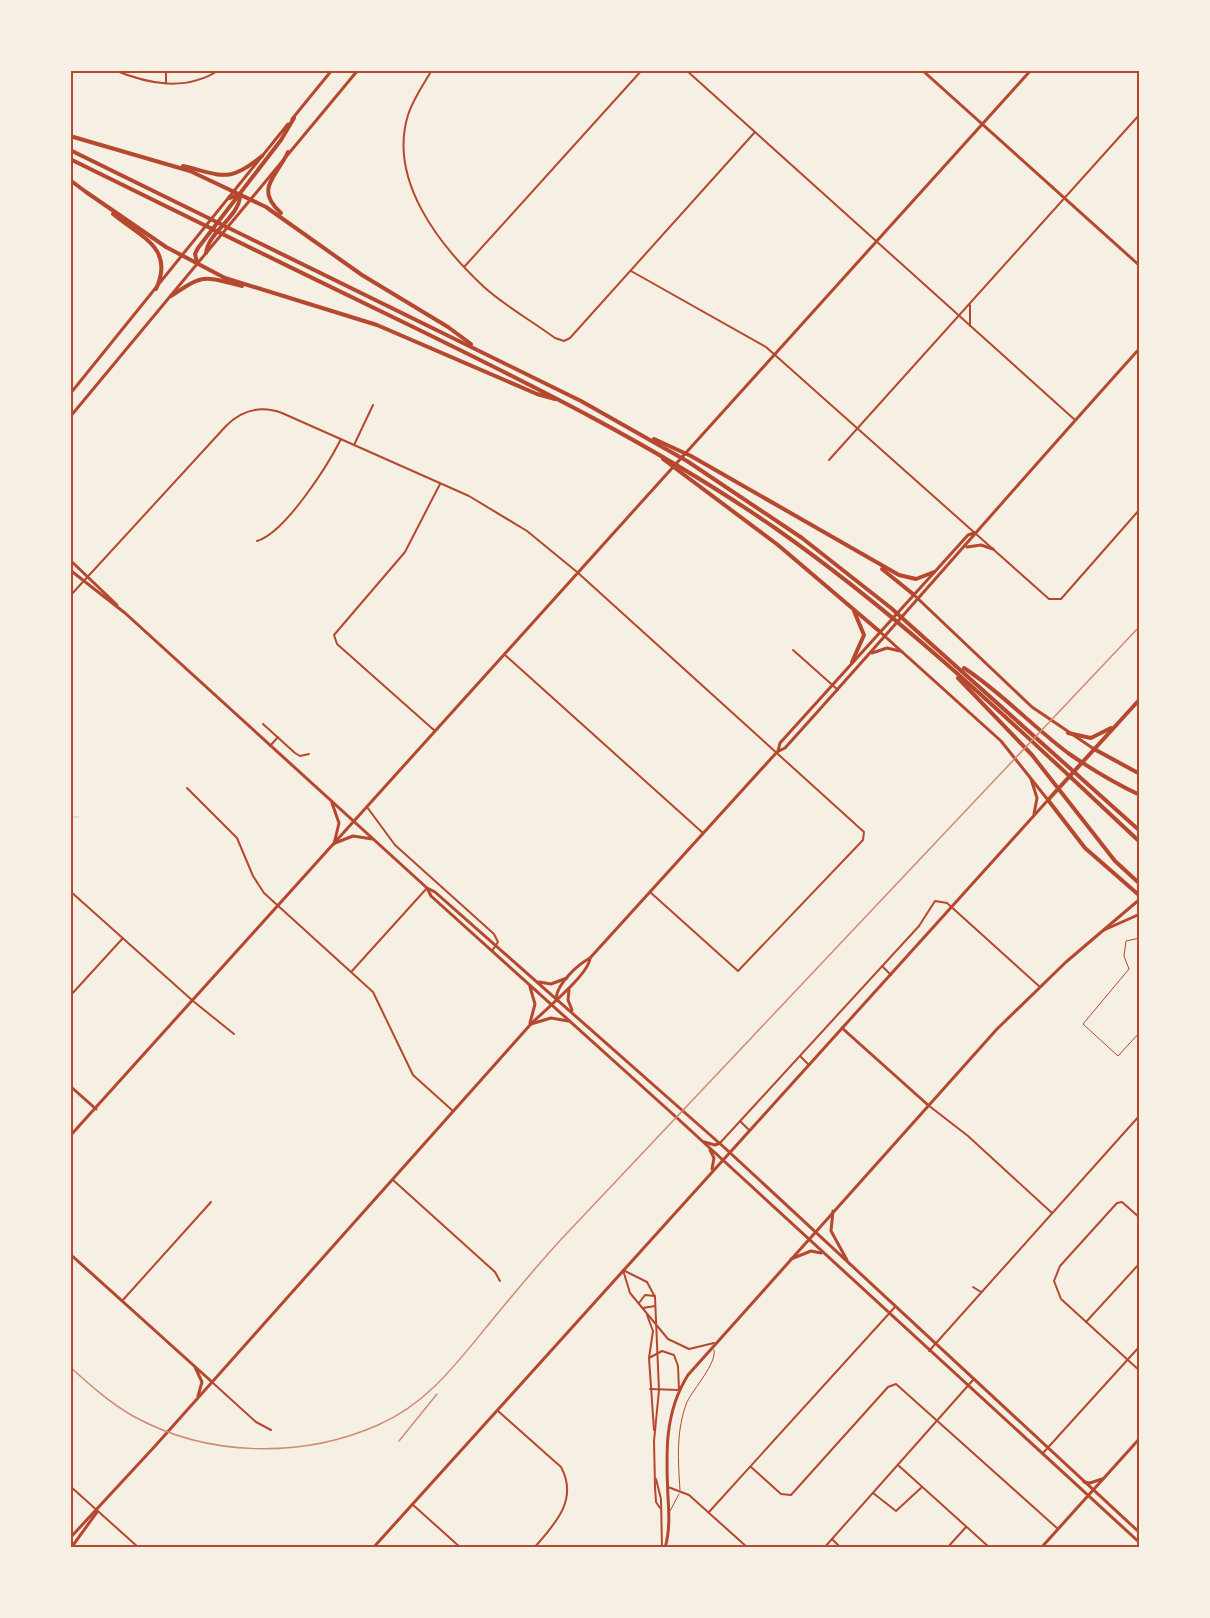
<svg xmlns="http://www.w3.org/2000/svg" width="1210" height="1618" font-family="'IBM Plex Serif',serif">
	<rect width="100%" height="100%" fill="#f6efe4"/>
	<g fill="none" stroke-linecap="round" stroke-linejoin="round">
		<polyline stroke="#c9d6d2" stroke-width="1.5" points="70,817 78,817"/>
		<g stroke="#b5482f" stroke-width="1">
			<polyline points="1140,938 1126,941 1124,956 1129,969 1083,1024 1118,1056 1140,1032"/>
			<path d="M680 1490C678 1460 676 1430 687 1402 694 1388 717 1363 714 1350"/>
			<polyline points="670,1511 679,1494"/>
		</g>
		<g stroke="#b5482f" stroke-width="2">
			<path d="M114 70C148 84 186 92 219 70"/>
			<polyline points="166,70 166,83"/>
			<path d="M432 70C423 85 413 99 408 115 388 180 439 245 484 287 505 306 532 321 555 338L564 341 570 338 755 132"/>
			<polyline points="686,70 1075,420"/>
			<polyline points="465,266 642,70"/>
			<polyline points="631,271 766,347 1049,599 1061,599 1140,509"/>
			<polyline points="970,305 970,326"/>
			<polyline points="354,445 373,405"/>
			<polyline points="829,460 1140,114"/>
			<path d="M257 541C285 533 328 465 341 439"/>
			<path d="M70 596 226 426C242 410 260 405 282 413L469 496 527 531 577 572 864 832 863 840 738 971 650 892"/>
			<polyline points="793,650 838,690"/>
			<polyline points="505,655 703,833"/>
			<polyline points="263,724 295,753 300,756 309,754"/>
			<polyline points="435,731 337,644 334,635 405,552 440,484"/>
			<polyline points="270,746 278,737"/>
			<polyline points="187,788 237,838 253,876 264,893 373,992 413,1075 453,1111"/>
			<polyline points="367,807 395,845 494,934 498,942 492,951"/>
			<polyline points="70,891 193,1001 234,1034"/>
			<polyline points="882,966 891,975"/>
			<polyline points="352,971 427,888"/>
			<polyline points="70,996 123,938"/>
			<polyline points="801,1057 808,1064"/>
			<polyline points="928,1105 968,1136 1052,1213"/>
			<polyline points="740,1121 749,1130"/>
			<polyline points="720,1143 919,926 935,901 947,903 1040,987"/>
			<polyline points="393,1180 495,1272 500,1281"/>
			<polyline points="1140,1218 1122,1202 1117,1203 1060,1266 1054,1281 1061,1299 1140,1371"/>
			<polyline points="623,1270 647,1282 655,1297 659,1390 654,1441 655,1487 656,1502 660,1508"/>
			<polyline points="623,1270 630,1293 668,1339 689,1349 714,1343"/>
			<polyline points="973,1287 981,1292"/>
			<polyline points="122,1301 211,1202"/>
			<polyline points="639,1303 645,1295 655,1296"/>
			<polyline points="643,1308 655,1306"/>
			<polyline points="647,1315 653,1331 649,1358 654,1430"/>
			<polyline points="1086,1322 1140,1263"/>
			<polyline points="929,1351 1140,1115"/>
			<polyline points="649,1358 662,1351 674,1355 678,1366 679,1390 650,1389"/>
			<polyline points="213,1383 256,1422 271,1430"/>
			<path d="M498 1411 561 1467C579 1500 554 1525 534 1548"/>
			<polyline points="1043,1453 1140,1346"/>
			<polyline points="898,1465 990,1548"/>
			<polyline points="751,1467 781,1494 791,1495 888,1387 896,1384 1058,1529"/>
			<polyline points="656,1479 661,1499 662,1548"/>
			<polyline points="70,1486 139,1548"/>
			<polyline points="668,1487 689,1495 748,1548"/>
			<polyline points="873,1493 896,1511 922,1487"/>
			<polyline points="412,1504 461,1548"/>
			<polyline points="709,1512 895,1307"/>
			<polyline points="832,1539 841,1548"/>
			<polyline points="824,1548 973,1380"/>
			<polyline points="947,1548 966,1527"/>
		</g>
		<g stroke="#b5482f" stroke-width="3">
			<polyline points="922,70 1140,266"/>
			<polyline points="842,1028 928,1105"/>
			<polyline points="70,1086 96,1109"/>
			<polyline points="70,1136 1031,70"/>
			<polyline points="70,1254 212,1382"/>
			<polyline points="1041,1548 1140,1438"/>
		</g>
		<g stroke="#b5482f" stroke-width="3">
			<polyline points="292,119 332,70"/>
			<polyline points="70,394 288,124"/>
			<polyline points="70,417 358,70"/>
			<polyline points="967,547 981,545 993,549"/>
			<polyline points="70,560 117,605"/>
			<polyline points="70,570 125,613 427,888 435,892 726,1149 1140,1533"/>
			<polyline points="913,594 1032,707 1094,749"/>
			<polyline points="872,653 887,648 900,651"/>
			<polyline points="778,751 780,743 968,535 974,533"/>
			<polyline points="1031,779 1037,798 1034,814"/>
			<polyline points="332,803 339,823 334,844"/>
			<polyline points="335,843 353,836 372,839"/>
			<polyline points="428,890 431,896 676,1117 1140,1543"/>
			<polyline points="1104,930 1140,914"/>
			<polyline points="539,982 551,984 567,978"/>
			<polyline points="530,987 535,1004 530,1023"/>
			<polyline points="569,990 568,1000 572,1010"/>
			<path d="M556 998C558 983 577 965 590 958L777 752 785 748C905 615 1020 481 1140 348"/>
			<polyline points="531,1024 551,1018 568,1021"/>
			<polyline points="704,1142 715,1145 720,1143"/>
			<polyline points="710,1150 714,1158 712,1169"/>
			<polyline points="833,1211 831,1231 847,1260"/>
			<polyline points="791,1259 811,1251 821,1253"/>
			<polyline points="195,1367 202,1382 198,1396"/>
			<polyline points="1084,1482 1090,1483 1102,1479"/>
			<path d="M70 1538 156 1445 530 1025C543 1011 589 975 590 958"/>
			<polyline points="71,1548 97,1512"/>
			<polyline points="373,1548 1048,800 1001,741 879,631"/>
			<path d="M665 1548C670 1531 669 1513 668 1497 666 1454 664 1413 688 1375L997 1029 1066 962 1140 899"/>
		</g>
		<g stroke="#b5482f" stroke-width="4">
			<polyline points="1140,699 1048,800 1085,848 1140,896"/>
			<polyline points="1068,733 1091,738 1111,728"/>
			<polyline points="1094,749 1140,774"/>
		</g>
		<g stroke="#b5482f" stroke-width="4">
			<polyline points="70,136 190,171 266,207 362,275 448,327 471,344"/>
			<polyline points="70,150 581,401 687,461 802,538 891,608 1140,831"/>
			<path d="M70 159C182 214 293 269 405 323 532 385 658 447 775 528 907 620 1023 733 1140 842"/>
			<path d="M183 166C222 175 228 184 262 156"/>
			<polyline points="70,180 86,192"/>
			<polyline points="86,192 166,247 225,278 377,325 537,394 555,399"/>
			<polyline points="229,198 239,195"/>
			<path d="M281 213C254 189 276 178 288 152"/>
			<path d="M113 214C141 237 175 248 156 289"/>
			<path d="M206 253C209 231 239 217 240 196"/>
			<polyline points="197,262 195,254 198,248 281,140 294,118"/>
			<path d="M171 296C204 274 202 276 242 286"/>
			<polyline points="654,439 691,456 899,575 916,579 934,572"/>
			<polyline points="663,459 778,545 879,631"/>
			<polyline points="882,569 913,594"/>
			<polyline points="852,662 864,635 854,611"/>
			<path d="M964 668C1001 692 1032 726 1068 753 1091 769 1114 783 1140 795"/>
			<polyline points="958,678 1032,755 1115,861 1140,884"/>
		</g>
		<g stroke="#cf8b77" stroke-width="1.5">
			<path d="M70 1367C90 1385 110 1403 133 1416 207 1457 301 1459 378 1425 429 1403 459 1360 493 1319 518 1289 542 1259 569 1231 758 1028 949 827 1140 626"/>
			<polyline points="399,1441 437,1394"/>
		</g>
	</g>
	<rect width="1210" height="1618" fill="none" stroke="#f6efe4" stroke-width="144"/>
	<rect x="72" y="72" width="1066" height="1474" fill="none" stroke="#b5482f" stroke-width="2"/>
</svg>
